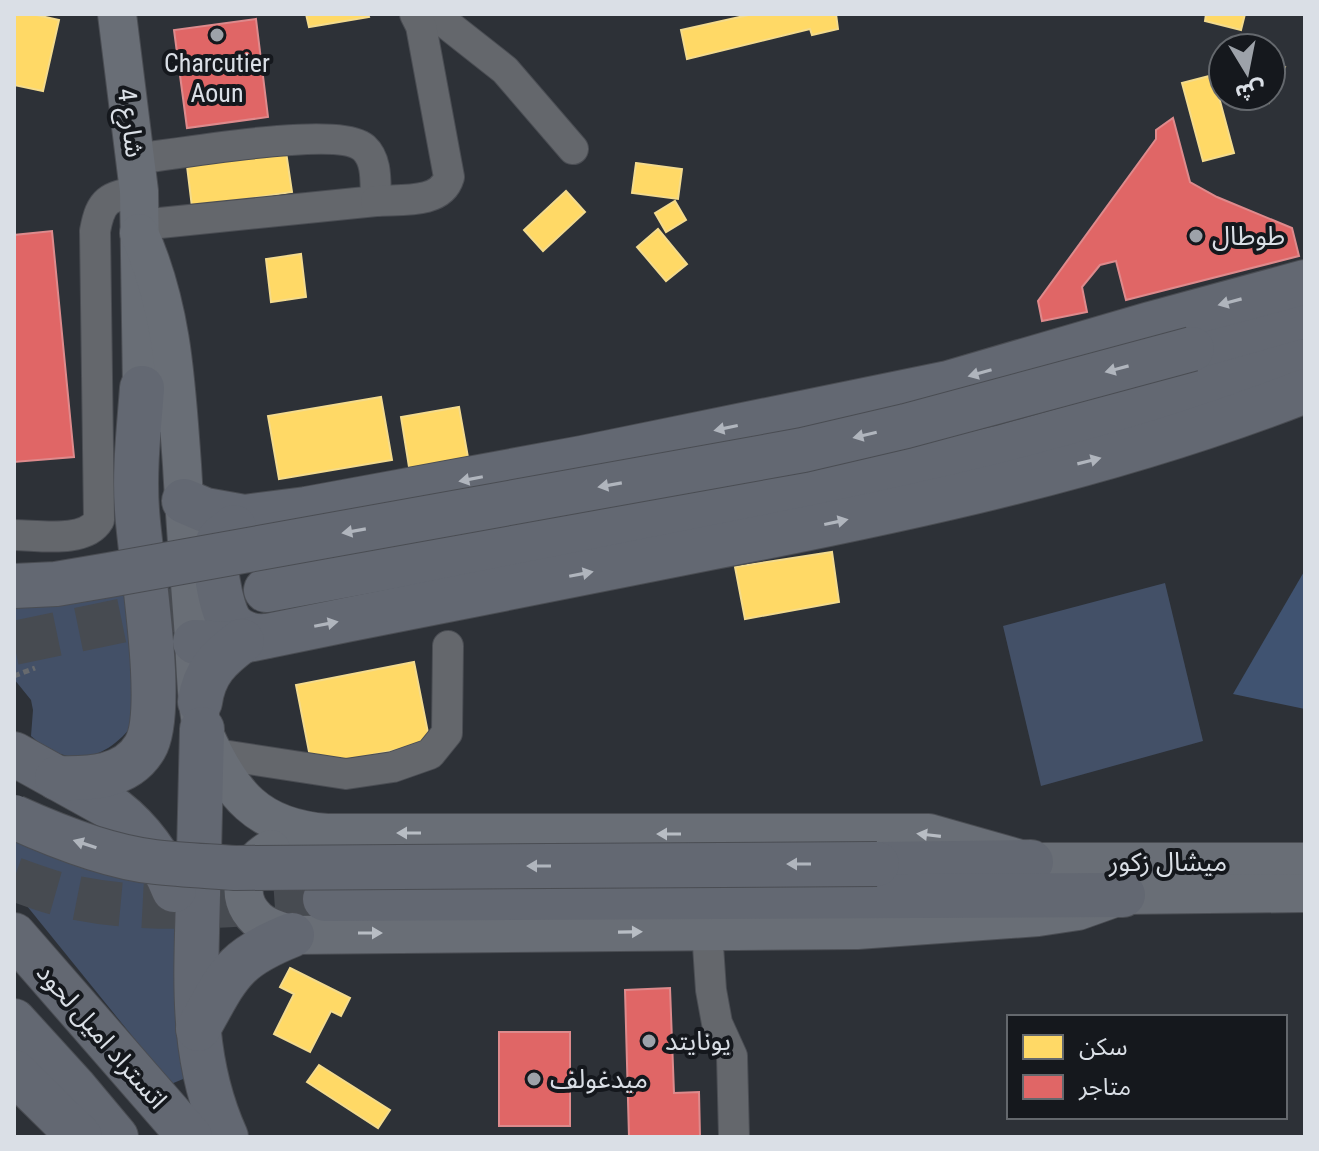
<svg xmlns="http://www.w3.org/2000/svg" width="1319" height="1151" font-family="'Roboto Condensed','Noto Sans Arabic',sans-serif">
	<rect width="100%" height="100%" fill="#2d3137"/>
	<g fill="#435067">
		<polygon points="1165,583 1203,741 1041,786 1003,626"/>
		<path d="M127 590 135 721C108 761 68 770 31 736L33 710 31 700 14 679V602Z"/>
		<polygon points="14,834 167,879 186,950 188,1077 171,1084 14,890"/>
	</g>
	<polygon fill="#405371" points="1305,570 1305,709 1233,694"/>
	<g fill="#ffd966" stroke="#f4db8c" stroke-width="2">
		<polygon points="14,14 32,14 59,20 43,91 14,85"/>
		<polygon points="306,14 368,14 369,17 309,27"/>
		<polygon points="753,14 836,14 838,29 812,35 810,29 687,59 681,30"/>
		<polygon points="1206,14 1245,14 1241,30 1205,21"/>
		<polygon points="1271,61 1285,67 1269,103 1253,96 1271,96"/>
		<polygon points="1213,75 1234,153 1203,161 1182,83"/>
		<polygon points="286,152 292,192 192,207 187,166"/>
		<polygon points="636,163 682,169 678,199 632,193"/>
		<polygon points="566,191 585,212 543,251 524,230"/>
		<polygon points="675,201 686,220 666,232 655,213"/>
		<polygon points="658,229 687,264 666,281 637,247"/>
		<polygon points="301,254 306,297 271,302 266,259"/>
		<polygon points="381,397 392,460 279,479 268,416"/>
		<polygon points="459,407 469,463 410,473 401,417"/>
		<polygon points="832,552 839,602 745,619 735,567"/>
		<polygon points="414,662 430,743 312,767 296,685"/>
		<polygon points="290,968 350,998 341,1016 331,1011 310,1052 274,1034 294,994 280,987"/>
		<polygon points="319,1065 390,1110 378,1128 307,1082"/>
	</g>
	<g fill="#e06666" stroke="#de8a8c" stroke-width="2">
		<polygon points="256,19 268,117 187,128 174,30"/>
		<polygon points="1173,118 1190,182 1217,197 1292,228 1299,256 1126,300 1116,261 1100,265 1082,287 1087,312 1042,321 1038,301 1156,139 1156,130"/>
		<polygon points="52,231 74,457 14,462 14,235"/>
		<polygon points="670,988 674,1093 699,1092 700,1137 629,1137 625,990"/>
		<rect x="499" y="1032" width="71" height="94"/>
	</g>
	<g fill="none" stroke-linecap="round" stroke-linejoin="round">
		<g stroke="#474b51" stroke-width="44" stroke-dasharray="44 22" stroke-linecap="butt">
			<polyline points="14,643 231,598"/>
			<path d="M14 879C31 885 49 892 67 896 151 915 240 904 325 899"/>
		</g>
		<defs>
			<g id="minor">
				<polyline points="434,14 505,70 573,149"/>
				<path d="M136 159C176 154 338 125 364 148 378 161 375 183 376 201L140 225"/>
				<path d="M376 201C399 199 441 205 449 177L421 26 415 14"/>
				<path d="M14 535C38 535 85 544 99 520L95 231C101 199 108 197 139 191"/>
				<polyline points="216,754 346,774 393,767 430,754 447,733 448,646"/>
				<polyline points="707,931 711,990 717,1023 732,1056 734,1137"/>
			</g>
			<g id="major">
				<polyline points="117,14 139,191 142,388 149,417"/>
				<path d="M139 233C173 309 176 384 182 465 185 518 189 571 193 624 195 648 196 714 204 733 231 794 257 828 327 833H929L1031 862H1305"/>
				<path d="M271 849C245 863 232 896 257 919 266 928 281 931 292 935L857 930 1038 917 1078 911 1123 895 1305 893"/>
			</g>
			<g id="highway">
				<polyline points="1192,349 1305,316"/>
				<polyline points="184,501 205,510 244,517 306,509 582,458 948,383 1150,324 1305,282"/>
				<path d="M234 527C229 532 222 536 219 540 210 554 221 610 231 623 239 633 253 637 266 636"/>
				<polyline points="266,590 853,481 1003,447 1305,361"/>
				<path d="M195 642 228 644C388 611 548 580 709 548 910 509 1113 466 1305 391"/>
				<path d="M200 702C204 672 219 658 242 641"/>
				<path d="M202 729C201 785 199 840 198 895 196 982 190 1057 226 1137"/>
				<path d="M14 754 115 810C142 831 161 858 174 890"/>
				<path d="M57 778C89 779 127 778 145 747 167 710 140 560 137 510 134 470 139 429 142 388"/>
				<polyline points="877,864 1031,862"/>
				<polyline points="325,899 1123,895"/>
				<polyline points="14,935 190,1137"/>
				<polyline points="14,1021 75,1088 116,1137"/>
				<path d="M198 1029C229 974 232 959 292 935"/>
				<polyline points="14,1072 80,1137"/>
			</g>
		</defs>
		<use href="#minor" stroke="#4a4d53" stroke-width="32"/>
		<use href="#major" stroke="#4a4d53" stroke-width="40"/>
		<use href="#highway" stroke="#4a4d53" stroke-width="46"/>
		<polyline stroke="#676a6e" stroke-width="5" stroke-dasharray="6 4" stroke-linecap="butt" points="14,676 35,668"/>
		<use href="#minor" stroke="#64676c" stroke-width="30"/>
		<use href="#major" stroke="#696e76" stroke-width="38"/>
		<use href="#highway" stroke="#636872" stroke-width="44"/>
		<defs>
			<g id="highway-bridge">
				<polyline points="14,586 56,584 109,575 803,450 906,426 1192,349"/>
				<path d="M14 817C56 836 109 857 155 862 181 865 208 866 235 868L877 864"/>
			</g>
		</defs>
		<use href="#highway-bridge" stroke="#4a4d53" stroke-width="46" stroke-linecap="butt"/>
		<use href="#highway-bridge" stroke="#636872" stroke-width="44"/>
	</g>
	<defs><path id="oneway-solid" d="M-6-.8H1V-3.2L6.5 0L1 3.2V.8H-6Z" transform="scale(2)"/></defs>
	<g fill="#b0b5bd">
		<use href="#oneway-solid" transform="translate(1230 302) rotate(165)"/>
		<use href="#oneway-solid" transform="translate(1117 369) rotate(165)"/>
		<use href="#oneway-solid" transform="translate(980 373) rotate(164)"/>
		<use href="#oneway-solid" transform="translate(726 428) rotate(168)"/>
		<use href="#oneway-solid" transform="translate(865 435) rotate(167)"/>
		<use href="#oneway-solid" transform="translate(1089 461) rotate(-14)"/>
		<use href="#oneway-solid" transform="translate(471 479) rotate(169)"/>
		<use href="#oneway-solid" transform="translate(610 485) rotate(170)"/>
		<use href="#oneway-solid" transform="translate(836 522) rotate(-12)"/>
		<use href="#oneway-solid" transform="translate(354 531) rotate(170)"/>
		<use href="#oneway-solid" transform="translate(581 574) rotate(-11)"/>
		<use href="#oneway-solid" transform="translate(326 624) rotate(-11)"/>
		<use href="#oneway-solid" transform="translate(85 844) rotate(-162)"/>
		<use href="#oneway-solid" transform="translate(799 864) rotate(180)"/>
		<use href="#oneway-solid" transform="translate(539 866) rotate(180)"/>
	</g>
	<g fill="#b8bdc4">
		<use href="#oneway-solid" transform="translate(409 833) rotate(-180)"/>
		<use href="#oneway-solid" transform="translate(669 834) rotate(-180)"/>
		<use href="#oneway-solid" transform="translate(929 835) rotate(-173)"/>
		<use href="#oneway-solid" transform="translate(630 932) rotate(-1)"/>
		<use href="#oneway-solid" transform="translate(370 933)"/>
	</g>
	<g fill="#9da2a9" stroke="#15181d" stroke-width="3">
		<circle cx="217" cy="35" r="8"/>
		<circle cx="1196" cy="236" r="8"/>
		<circle cx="649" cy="1041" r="8"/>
		<circle cx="534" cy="1079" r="8"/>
	</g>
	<g text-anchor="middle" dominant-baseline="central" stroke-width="8" stroke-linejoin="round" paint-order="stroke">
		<g font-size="26" fill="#dadfe6" stroke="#15181d" text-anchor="start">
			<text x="217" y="63" text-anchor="middle">Charcutier<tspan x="217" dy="30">Aoun</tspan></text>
			<text x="1212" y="236">طوطال</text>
			<text x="665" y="1041">يونايتد</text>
			<text x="550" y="1079">ميدغولف</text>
		</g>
		<g font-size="26" fill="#dadfe6" stroke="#15181d">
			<text transform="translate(131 123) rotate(83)">شارع 4</text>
			<text x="1168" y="862">ميشال زكور</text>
			<text transform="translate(102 1036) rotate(49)">اتستراد اميل لحود</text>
		</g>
	</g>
	<rect width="1319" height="1151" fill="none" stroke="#dadfe6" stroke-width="32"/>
	<rect x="1007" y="1015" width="280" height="104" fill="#15181d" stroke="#64686d" stroke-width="2"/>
	<rect x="1023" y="1035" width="40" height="24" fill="#ffd966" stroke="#64686d" stroke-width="2"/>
	<text x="1079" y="1055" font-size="24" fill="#dadfe6">سكن</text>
	<rect x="1023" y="1075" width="40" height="24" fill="#e06666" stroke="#64686d" stroke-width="2"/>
	<text x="1079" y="1095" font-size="24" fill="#dadfe6">متاجر</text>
	<g transform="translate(1247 72) rotate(170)"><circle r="38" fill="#15181d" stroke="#64686d" stroke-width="2"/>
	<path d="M0-6L14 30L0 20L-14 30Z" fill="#9da2a9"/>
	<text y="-12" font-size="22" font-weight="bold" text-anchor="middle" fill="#dadfe6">ش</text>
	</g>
</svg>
